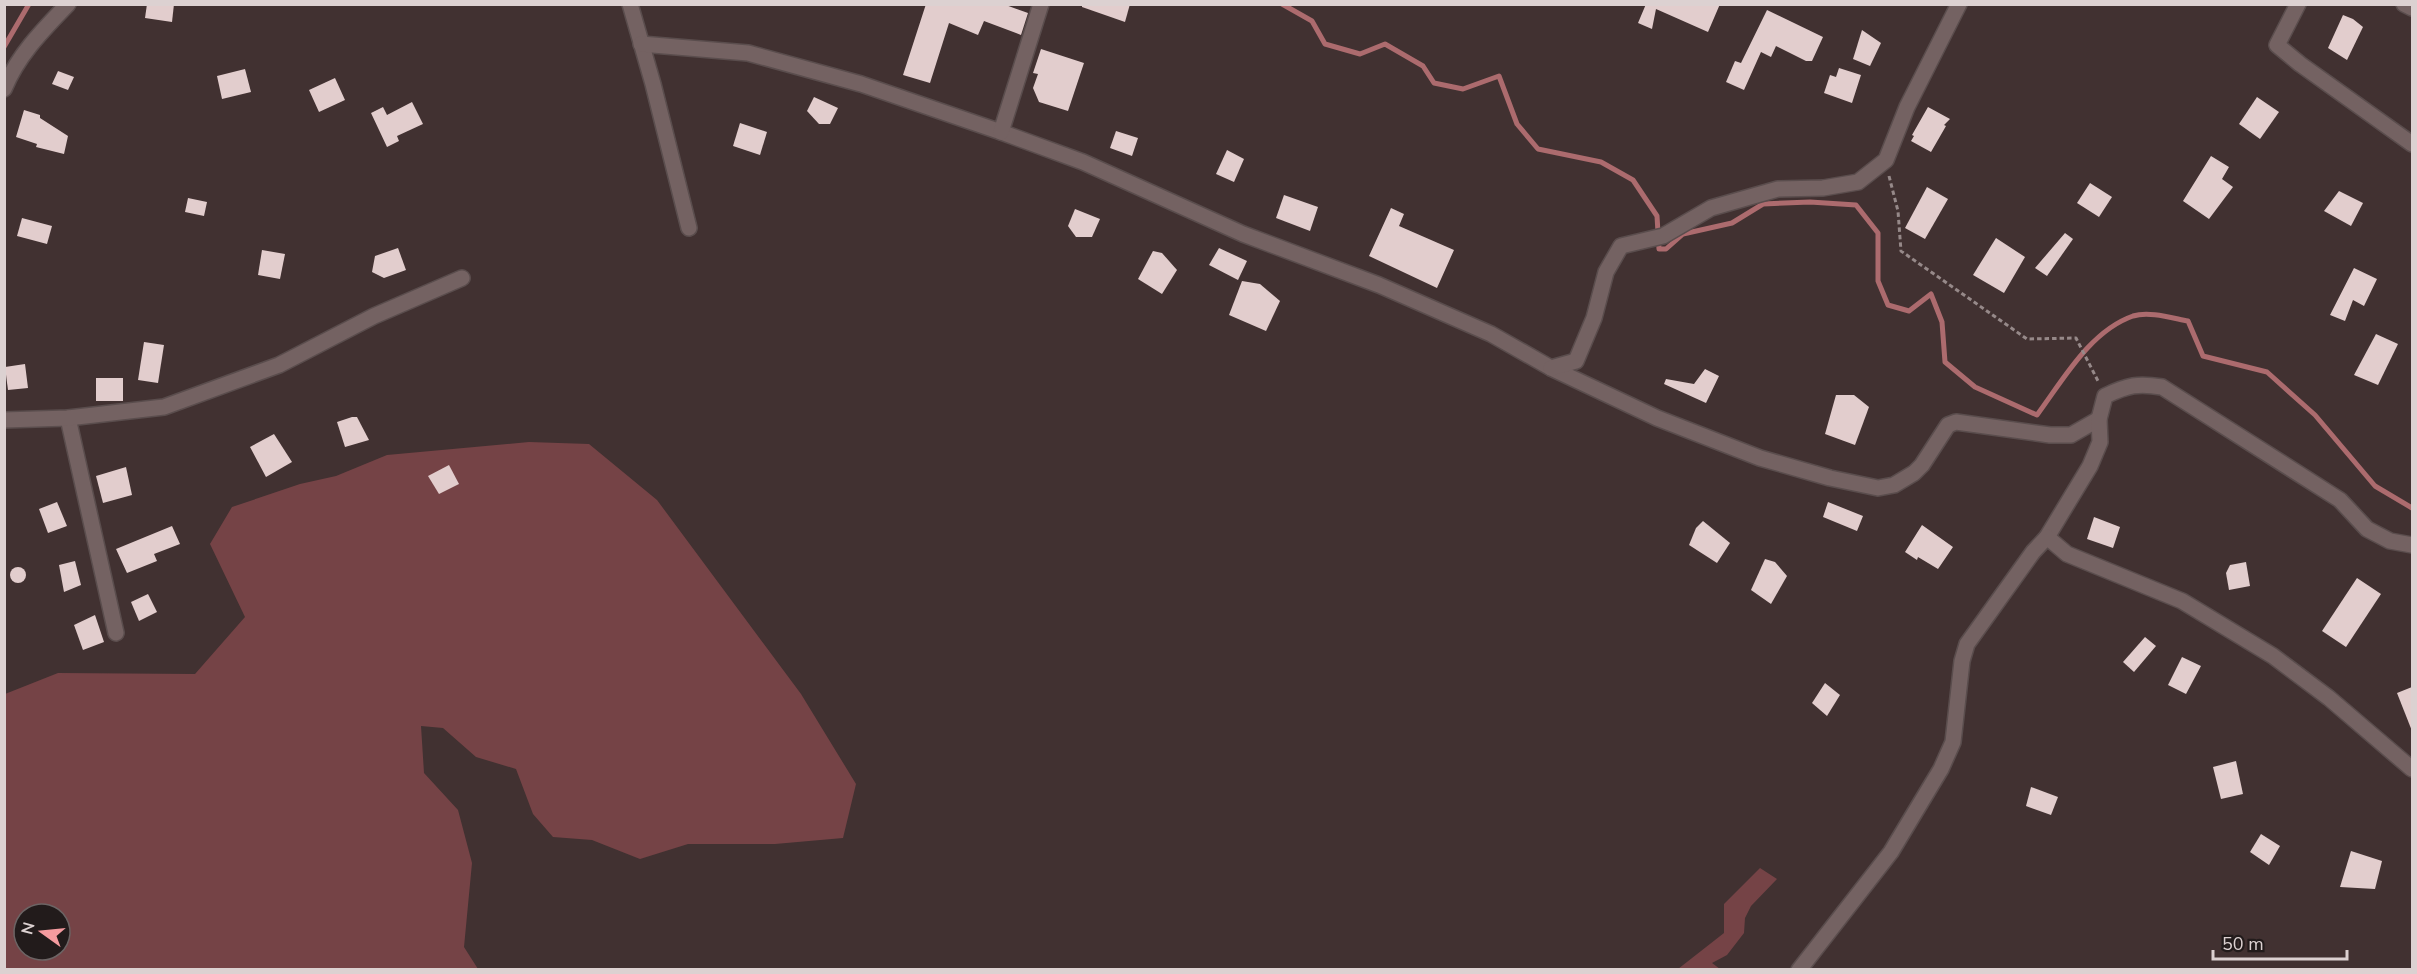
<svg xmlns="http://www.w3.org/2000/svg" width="2417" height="974" font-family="'Nunito Sans',sans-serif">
	<rect width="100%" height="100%" fill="#413131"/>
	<g fill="#754346" fill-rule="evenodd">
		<path d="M529 442 589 444 657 500 801 694 856 784 843 838 775 844H688L640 859 592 840 553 837 533 814 516 769 476 757 443 728 421 726 424 773 458 810 472 863 464 947 478 969 5 970V694L58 673 195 674 245 617 210 544 232 507 300 484 336 476 387 455ZM24 914H60V950H24Z"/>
		<polygon points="1760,868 1777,879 1751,906 1745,918 1744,933 1727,955 1712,963 1720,969 1678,969 1724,933 1724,904"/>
	</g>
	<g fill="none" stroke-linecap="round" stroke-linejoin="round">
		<g stroke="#ac6b6e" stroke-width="5">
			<path d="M1282 4 1312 21 1325 44 1360 54 1385 44 1423 66 1434 83 1463 89 1499 76 1517 124 1538 149 1601 162 1633 180 1657 216 1659 249H1666L1683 234 1732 223 1763 204 1810 202 1856 205 1878 233V281L1888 305 1909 311 1931 294 1942 322 1945 362 1975 387 2037 415C2063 380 2090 331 2133 316 2149 311 2172 318 2188 321L2203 356 2267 372 2315 415 2375 486 2412 508"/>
			<polyline points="4,47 29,4"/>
		</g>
	</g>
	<g fill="#e2cdcd">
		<polygon points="147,4 174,4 172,22 145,18"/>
		<polygon points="926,4 1003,4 1028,13 1021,35 984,21 978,35 949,23 930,83 903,75"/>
		<polygon points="1082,4 1130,4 1125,22 1082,7"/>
		<polygon points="1646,4 1720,4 1708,32 1656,9 1652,29 1638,23"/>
		<polygon points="1767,10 1823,37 1812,61 1806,61 1776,46 1771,57 1761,52 1744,90 1726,82 1735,61 1741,63"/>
		<polygon points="2343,15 2353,19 2363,27 2347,60 2328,48"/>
		<polygon points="1862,30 1881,43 1870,66 1853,59"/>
		<polygon points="1041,49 1084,63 1068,111 1039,102 1033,88 1038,74 1033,73"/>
		<polygon points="1839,68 1861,75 1852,103 1824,93 1830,75 1836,77"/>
		<polygon points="245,69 251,92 222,99 217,76"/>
		<polygon points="58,71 74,77 68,90 52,84"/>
		<polygon points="335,78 345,100 319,112 309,90"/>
		<polygon points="814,97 838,108 830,124 819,124 807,111"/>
		<polygon points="2257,97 2279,112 2260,139 2239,124"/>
		<polygon points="412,102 423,124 397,136 399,141 387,147 371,113 383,107 387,115"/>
		<polygon points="1928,107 1950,119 1944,125 1946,126 1931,152 1911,141 1914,136 1912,135"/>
		<polygon points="24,110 40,115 40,118 68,136 64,154 36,147 37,144 16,137"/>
		<polygon points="740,123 767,132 760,155 733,146"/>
		<polygon points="1116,131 1138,138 1132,156 1110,148"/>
		<polygon points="1227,150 1244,159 1234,182 1216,174"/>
		<polygon points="2211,156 2229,167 2222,179 2233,187 2209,219 2183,201"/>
		<polygon points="2090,183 2112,197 2099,217 2077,203"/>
		<polygon points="1927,187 1948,199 1925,239 1905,228"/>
		<polygon points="2339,191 2363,203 2351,226 2324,211"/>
		<polygon points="1284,195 1318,207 1310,231 1276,218"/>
		<polygon points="188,198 207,202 204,216 185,212"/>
		<polygon points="1391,208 1404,214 1399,226 1454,250 1437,288 1369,256"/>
		<polygon points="1075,209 1100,219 1092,237 1076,237 1068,226"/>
		<polygon points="22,218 52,226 47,244 17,236"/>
		<polygon points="2065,233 2073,239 2047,276 2035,268"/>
		<polygon points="1996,238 2025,257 2004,293 1973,275"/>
		<polygon points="398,248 406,270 384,278 372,272 375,256"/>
		<polygon points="1219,248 1247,261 1238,280 1209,265"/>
		<polygon points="262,250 285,254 280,279 258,275"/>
		<polygon points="1153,251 1162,253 1177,270 1162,294 1138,279"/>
		<polygon points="2354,268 2377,279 2364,306 2353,300 2345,321 2330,315"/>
		<polygon points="1242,281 1260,284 1280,301 1266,331 1229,315"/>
		<polygon points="2376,334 2398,344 2378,385 2354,375"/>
		<polygon points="144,342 164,345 158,383 138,380"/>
		<polygon points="25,364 28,388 8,390 5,367"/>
		<polygon points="1705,369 1719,376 1706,403 1664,384 1666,379 1694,384"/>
		<rect x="96" y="378" width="27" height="23"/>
		<polygon points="1836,395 1854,395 1869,407 1855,445 1825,434"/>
		<polygon points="352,417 357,417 369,440 345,447 337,422"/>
		<polygon points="274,434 292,462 266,477 250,447"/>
		<polygon points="449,465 459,484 439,494 428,476"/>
		<polygon points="126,467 132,495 103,503 96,476"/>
		<polygon points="57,502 67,526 48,533 39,509"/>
		<polygon points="1828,502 1863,516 1857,531 1823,517"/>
		<polygon points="2094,517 2120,527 2113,548 2087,539"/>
		<polygon points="1703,521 1730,543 1717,563 1689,545 1696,528"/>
		<polygon points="1922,525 1953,547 1938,569 1918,557 1917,560 1905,552"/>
		<polygon points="172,526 180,544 154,554 157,561 127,573 116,549"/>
		<polygon points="1765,559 1775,562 1787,576 1771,604 1751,590"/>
		<polygon points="75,561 81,585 64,592 59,565"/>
		<polygon points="2246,562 2250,586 2229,590 2226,573 2230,565"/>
		<circle cx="18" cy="575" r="8"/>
		<polygon points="2357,578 2381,594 2346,647 2322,631"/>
		<polygon points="148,594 157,612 139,621 131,602"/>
		<polygon points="95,615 104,642 83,650 74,625"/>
		<polygon points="2145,637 2156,646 2134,672 2123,662"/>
		<polygon points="2182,657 2201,666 2186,694 2168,685"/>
		<polygon points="1825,683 1840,695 1827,716 1812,703"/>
		<polygon points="2412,687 2412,731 2397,693"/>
		<polygon points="2236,761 2243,794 2221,799 2213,767"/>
		<polygon points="2031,787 2058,797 2051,815 2026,806"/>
		<polygon points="2261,834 2280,846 2269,865 2250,852"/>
		<polygon points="2351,851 2382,861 2375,889 2340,887"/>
	</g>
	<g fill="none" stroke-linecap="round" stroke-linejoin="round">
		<defs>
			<g id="minor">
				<polyline points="630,4 653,84 689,228"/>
				<polyline points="2298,4 2277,45 2300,64 2412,144"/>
				<polyline points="2404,4 2412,8"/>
				<polyline points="641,44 748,53 861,84 1001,132 1083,162 1243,234 1379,285 1491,334 1551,368 1657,418 1760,458 1830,478 1878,488 1894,485 1914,473 1922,465 1948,425 1956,422 2050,435 2071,435 2099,419"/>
				<path d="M4 89C18 55 42 31 68 4"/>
				<polyline points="1001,132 1041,4"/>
				<polyline points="1551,368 1576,361 1594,318 1606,272 1621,246 1663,236 1711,208 1778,189 1823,188 1858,182 1886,160 1907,107 1959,4"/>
				<polyline points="68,418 116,633"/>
				<polyline points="4,420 68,418 164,407 279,365 374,316 462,278"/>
				<path d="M2047 537 2090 466 2100 442 2099 419 2105 396C2128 385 2138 383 2162 387L2340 500 2367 529 2390 541 2412 545"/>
				<polyline points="1799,970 1891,852 1941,769 1953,742 1962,661 1967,644 2033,552 2047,537 2067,554 2182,601 2273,656 2329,698 2412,769"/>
			</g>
		</defs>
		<use href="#minor" stroke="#5a4d4d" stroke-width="18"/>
		<polyline stroke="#968989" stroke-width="3" stroke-dasharray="4.5 3" stroke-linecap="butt" points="1889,176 1898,211 1901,251 2027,339 2076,338 2098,381"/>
		<use href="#minor" stroke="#746262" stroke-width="15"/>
	</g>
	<rect width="2417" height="974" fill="none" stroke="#dcd1d1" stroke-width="12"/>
	<g transform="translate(42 932) rotate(285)"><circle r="28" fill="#221b1b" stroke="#6c6464" stroke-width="1.5"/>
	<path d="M0-4.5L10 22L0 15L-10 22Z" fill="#f59b9f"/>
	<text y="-9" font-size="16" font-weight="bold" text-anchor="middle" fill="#dcd1d1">N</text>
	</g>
	<path d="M2213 950v9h134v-9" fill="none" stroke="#dcd1d1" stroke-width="3"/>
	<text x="2222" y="950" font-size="18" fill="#dcd1d1" stroke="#221b1b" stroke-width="4.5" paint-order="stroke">50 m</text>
</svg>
